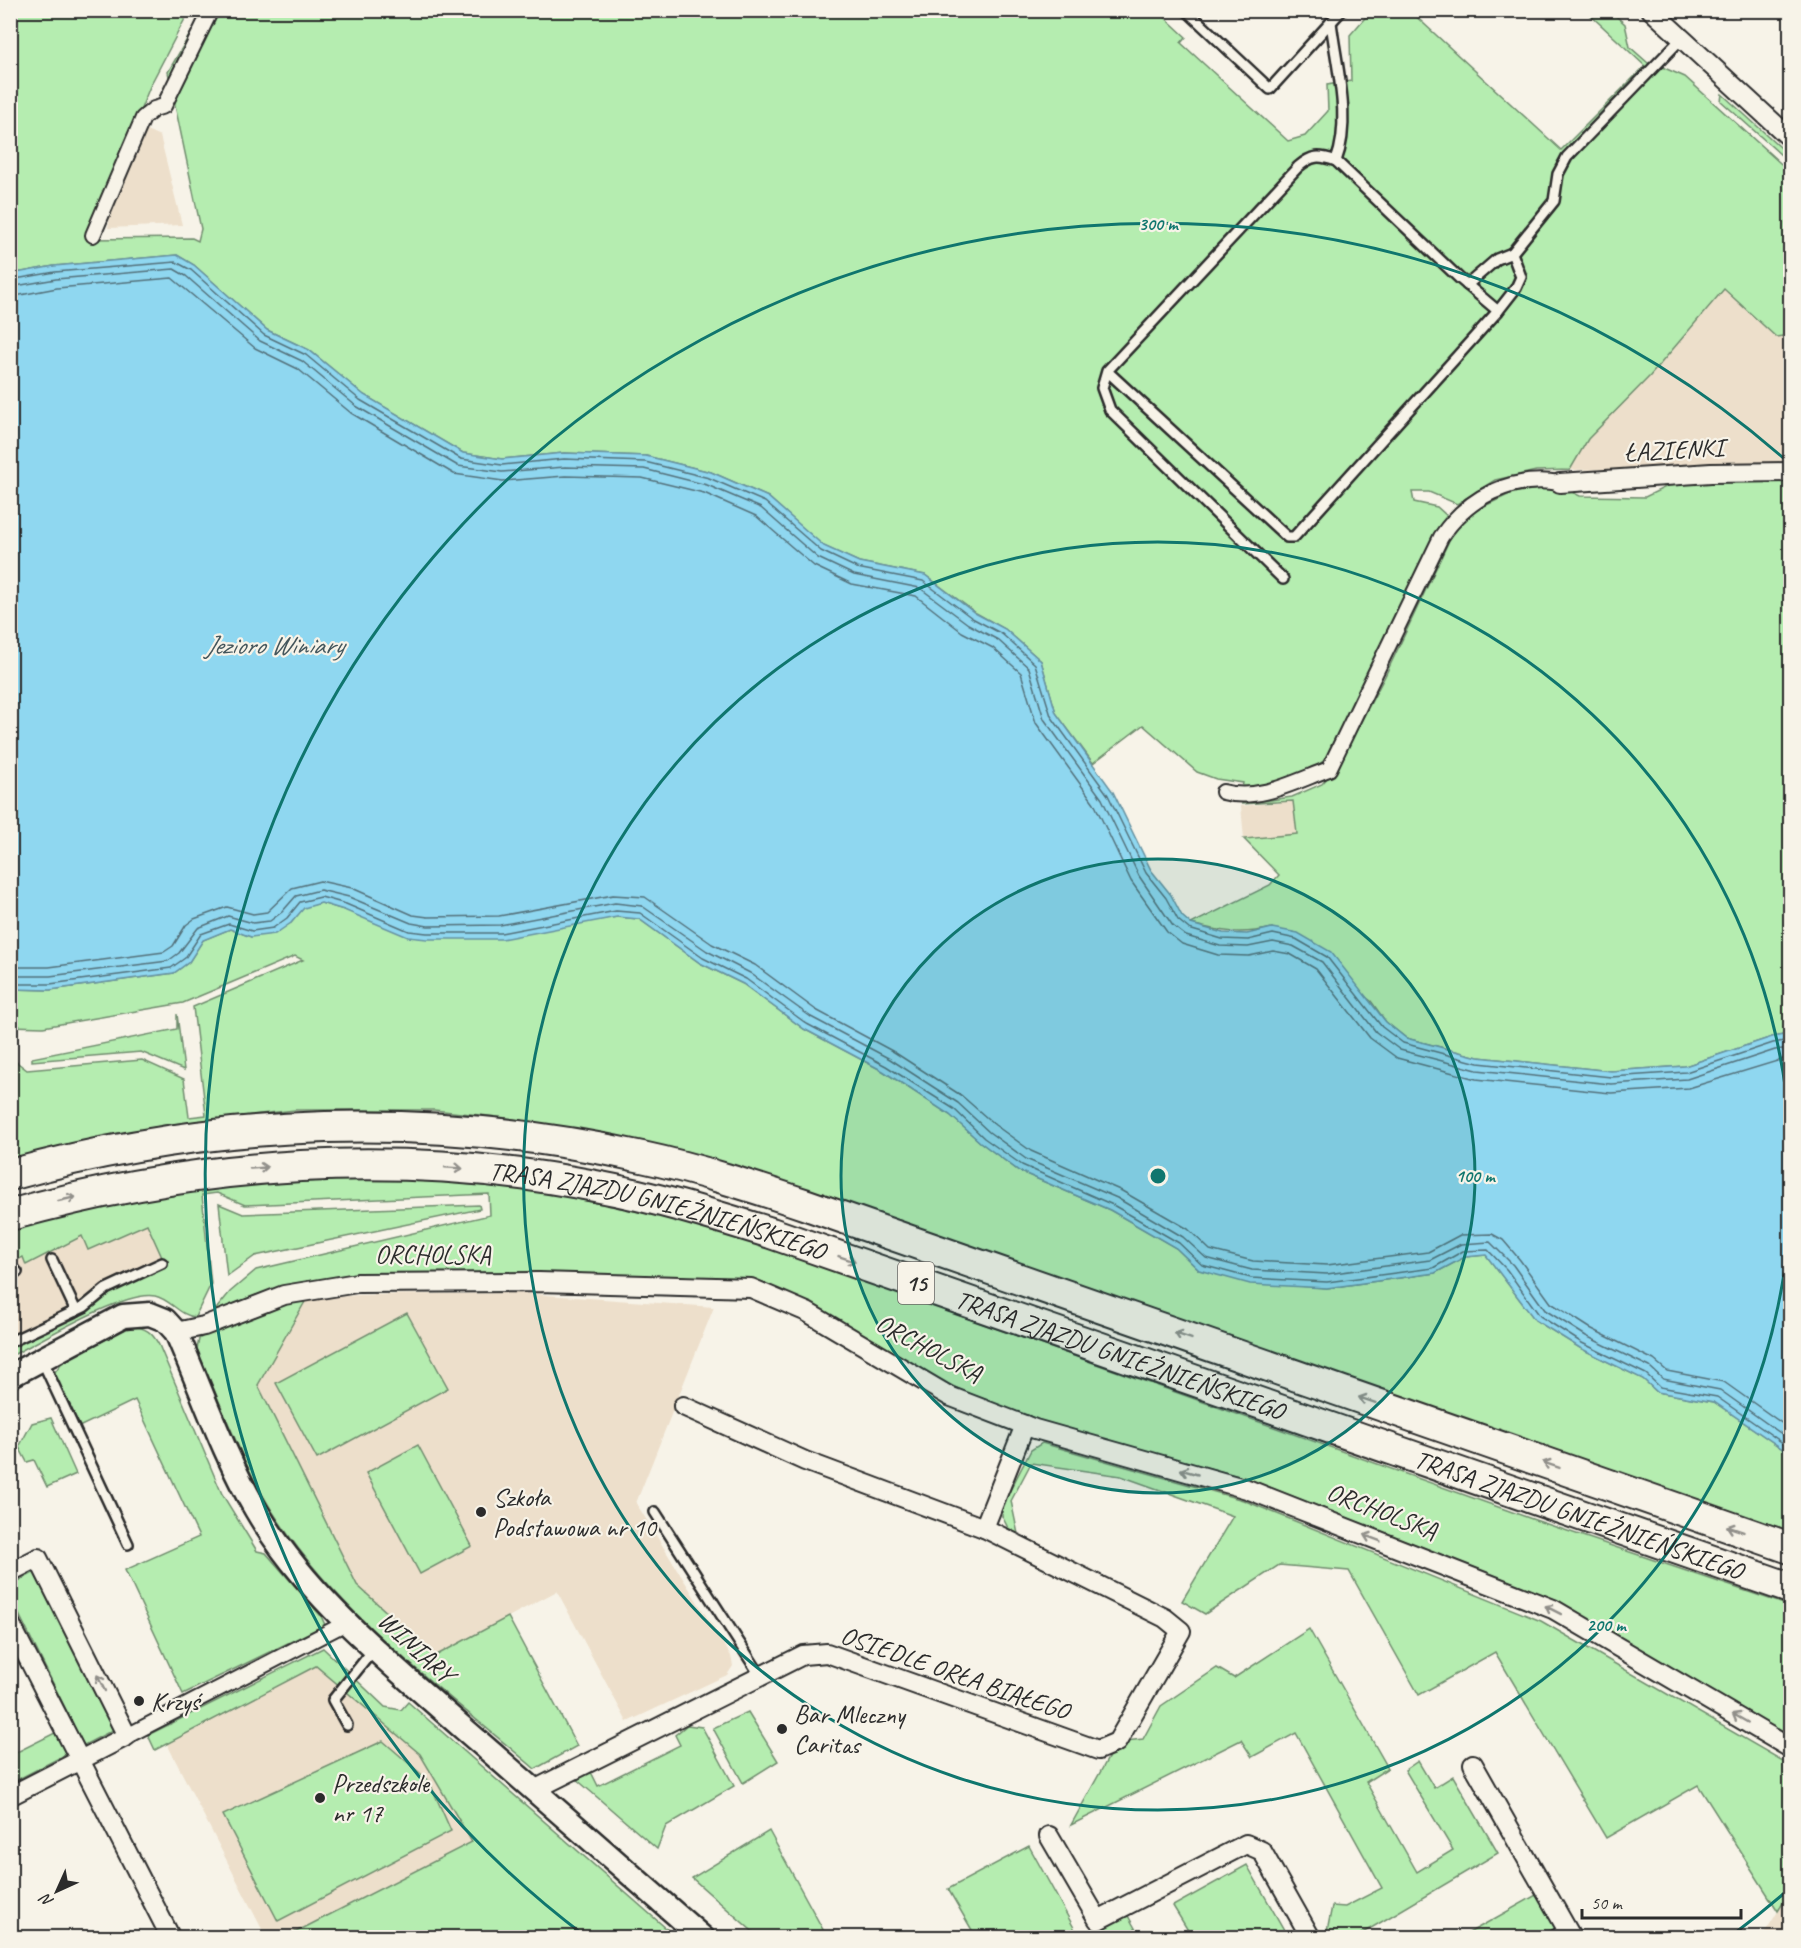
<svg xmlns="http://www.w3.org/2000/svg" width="1801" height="1948" font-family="Caveat,sans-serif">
	<rect width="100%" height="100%" fill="#f7f3e8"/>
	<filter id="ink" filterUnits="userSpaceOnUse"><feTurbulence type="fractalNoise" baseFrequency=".0167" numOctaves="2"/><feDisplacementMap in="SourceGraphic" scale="12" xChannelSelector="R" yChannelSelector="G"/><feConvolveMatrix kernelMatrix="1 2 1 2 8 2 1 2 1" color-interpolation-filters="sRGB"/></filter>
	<g filter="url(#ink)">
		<g fill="#eddfcb">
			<polygon points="144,129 160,136 182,225 108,228 110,216"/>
			<polygon points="1724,289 1776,337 1790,335 1790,466 1570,470 1588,439 1650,376"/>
			<polygon points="1293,801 1297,834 1244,839 1241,806"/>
			<polygon points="147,1223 168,1271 11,1351 11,1263 23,1257 27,1264 82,1236 89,1250"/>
			<polygon points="519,1293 714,1307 636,1503 731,1656 733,1666 727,1675 627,1722 557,1591 435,1656 357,1585 258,1385 306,1300 358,1295"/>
			<polygon points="316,1666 420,1754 472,1842 286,1937 266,1937 167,1744"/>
			<polygon points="1790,1892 1790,1937 1762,1937"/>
		</g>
		<g fill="#b5edb0" stroke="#708c6e" stroke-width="1.5">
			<polygon points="204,10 1158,11 1186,37 1181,43 1288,141 1305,136 1328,111 1327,85 1351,81 1350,35 1371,11 1410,11 1561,150 1645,66 1586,11 1610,11 1625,24 1630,47 1648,63 1653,63 1685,77 1790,172 1790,335 1776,337 1724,289 1650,376 1588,439 1570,470 1536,471 1495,480 1457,504 1429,492 1412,492 1414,502 1437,507 1447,516 1326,759 1309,771 1241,793 1243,783 1216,779 1197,772 1143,725 1093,763 1056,713 1041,661 1005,629 976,613 925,575 859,562 823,546 768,497 711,472 646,456 564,453 502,459 463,453 364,395 309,350 267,330 194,265 177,255 54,266 11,274 11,11 189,11 151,84 88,239 192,238 198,241 201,229 168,72"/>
			<polygon points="1722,94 1790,156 1790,163 1721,101"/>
			<path d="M1778 481 1790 483V1034L1772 1037 1685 1066 1611 1071 1478 1057 1406 1038 1386 1022 1371 1001 1272 928C1242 935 1221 932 1191 924L1270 885 1279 875 1244 839 1297 834 1293 801 1241 804 1292 797 1322 784 1337 767 1385 676 1455 528 1474 511 1512 493 1559 486 1580 496 1645 497 1676 482Z"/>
			<polygon points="321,903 344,910 588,921 617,917 639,919 700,963 743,984 804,1029 883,1071 950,1115 980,1142 1019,1171 1110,1210 1176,1248 1199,1270 1283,1285 1327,1288 1435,1273 1465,1257 1486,1255 1535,1320 1580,1348 1643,1379 1657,1392 1714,1402 1790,1454 1790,1539 575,1130 507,1118 434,1110 295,1110 165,1125 11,1158 10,1057 27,1070 142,1060 184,1079 189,1117 206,1115 193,1007 303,960 295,956 183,1003 43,1027 11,1026 11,989 50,990 174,973 189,962 203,940 230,929 251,937 291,923 304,907"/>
			<polygon points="177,1014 184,1070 141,1052 32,1061 32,1058 177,1029"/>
			<path d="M389 1178 535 1190 711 1227 1532 1519 1790 1606V1738L1557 1600 1246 1478 1036 1421 987 1404V1400C903 1372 836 1309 751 1281L357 1277 212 1314 230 1292 256 1270 490 1215 489 1194 245 1205 217 1193 202 1195 211 1284 195 1317C180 1316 170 1299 155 1296 125 1290 40 1341 11 1356V1345L108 1291 165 1264 147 1224 88 1250 82 1236 26 1265 23 1257 11 1263V1231C73 1214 137 1196 202 1189 264 1181 327 1179 389 1178Z"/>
			<polygon points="219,1204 243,1214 479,1205 480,1209 255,1256 227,1276"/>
			<path d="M306 1300 258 1385 357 1585 435 1656 508 1617 577 1746 535 1769C448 1694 344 1619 280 1523 246 1473 225 1414 201 1359L197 1349 199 1339C225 1320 274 1304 306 1300Z"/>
			<polygon points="407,1313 448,1388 317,1459 276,1383"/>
			<path d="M132 1326C146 1328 152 1332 159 1345L222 1494 257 1551 266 1553 321 1616 325 1625 183 1694 125 1570 199 1537 135 1400 79 1427 54 1373 63 1361Z"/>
			<polygon points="51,1418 76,1474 47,1487 34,1460 27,1462 19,1447 32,1423"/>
			<polygon points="1042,1443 1243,1500 1541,1621 1790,1765 1790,1892 1778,1911 1698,1785 1606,1838 1495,1652 1419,1695 1349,1571 1279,1565 1205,1614 1182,1601 1233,1516 1121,1476 1031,1463 1011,1501 1018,1534 1008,1528 1002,1516 1002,1506 1031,1450"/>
			<polygon points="418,1445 472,1546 420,1574 366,1473"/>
			<polygon points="35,1572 115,1729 11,1783 11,1755 73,1724 11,1598 11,1585"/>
			<polygon points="1309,1629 1388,1768 1366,1782 1417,1872 1453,1850 1405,1770 1418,1761 1434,1788 1453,1776 1498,1853 1356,1937 1326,1937 1332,1906 1345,1907 1382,1888 1296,1733 1252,1757 1241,1740 1071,1825 1117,1742 1143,1739 1161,1706 1217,1668 1234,1678"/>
			<polygon points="323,1648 385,1707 401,1710 408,1702 676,1937 286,1937 472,1842 420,1754 316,1666 155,1750 148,1735"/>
			<polygon points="748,1712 778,1761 743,1783 713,1728"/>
			<polygon points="687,1725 702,1727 734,1786 666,1826 657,1849 575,1778 590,1770 598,1786 680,1745 675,1735"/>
			<polygon points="383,1741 429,1781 451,1831 278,1921 223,1815"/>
			<polygon points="769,1831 827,1937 759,1937 692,1878"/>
			<polygon points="1029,1846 1079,1937 976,1937 948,1889"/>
			<polygon points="1247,1865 1288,1937 1192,1937 1173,1906"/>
			<polygon points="1545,1890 1564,1923 1541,1937 1460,1938"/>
			<polygon points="1123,1907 1140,1937 1094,1938 1098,1920"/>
		</g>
		<polygon fill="#8fd7f0" stroke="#6792a1" stroke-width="1.5" points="177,255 194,265 267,330 309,350 364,395 463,453 502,459 564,453 646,456 711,472 768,497 824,546 859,562 925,575 975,613 1005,629 1041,661 1056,713 1113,792 1151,870 1171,895 1182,916 1191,924 1223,933 1247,934 1272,928 1298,933 1331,952 1386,1022 1406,1038 1478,1057 1611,1071 1685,1066 1772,1037 1790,1034 1790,1454 1714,1402 1657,1392 1643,1379 1580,1348 1535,1320 1486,1255 1465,1257 1435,1273 1327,1288 1250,1284 1199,1270 1176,1248 1110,1210 1019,1171 980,1142 950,1115 883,1071 804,1029 743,984 700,963 639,919 617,917 502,939 427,939 408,937 344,910 321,903 304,908 291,923 275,934 251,937 230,929 203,940 189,962 174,973 50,990 11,989 11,274 54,266"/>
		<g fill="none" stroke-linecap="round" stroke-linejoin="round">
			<g stroke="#53707a" stroke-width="1.5">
				<polyline points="10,280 55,272 176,262 191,270 264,335 306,355 360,400 461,459 502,465 564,459 645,462 709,478 765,502 821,551 857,568 923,581 972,618 1002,634 1035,664 1051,716 1108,795 1146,873 1166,898 1178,920 1189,929 1222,939 1248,940 1273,934 1296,939 1327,957 1382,1027 1403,1043 1478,1063 1611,1077 1686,1072 1773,1043 1790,1040"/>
				<polyline points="10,287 56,279 174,269 186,276 260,341 302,361 356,406 458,466 502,472 565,467 644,469 707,485 761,508 818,558 854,575 920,588 968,624 998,640 1029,668 1044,719 1102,799 1139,876 1173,926 1186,936 1220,946 1248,947 1273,942 1293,946 1322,962 1376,1032 1400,1050 1477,1070 1611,1084 1687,1079 1775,1050 1790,1048"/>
				<polyline points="10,297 57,288 172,278 255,348 298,369 351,413 454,474 503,481 565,476 642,478 704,493 756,516 814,566 852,584 916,596 962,632 993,648 1021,673 1036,723 1094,803 1131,881 1167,932 1182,944 1218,955 1249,956 1273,951 1290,954 1316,969 1370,1038 1397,1058 1476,1079 1611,1093 1689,1088 1790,1057"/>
				<polyline points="10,967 49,967 164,952 173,946 186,925 194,919 227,907 253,914 267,912 292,888 320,881 352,888 413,915 428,917 499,916 613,895 645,897 712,944 755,965 816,1010 894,1052 962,1096 995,1125 1031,1151 1122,1191 1188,1229 1210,1250 1253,1261 1327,1265 1428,1252 1460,1235 1492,1234 1503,1240 1520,1260 1551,1303 1590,1328 1654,1360 1667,1371 1724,1382 1790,1429"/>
				<polyline points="10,976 50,976 168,961 179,953 198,928 228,916 253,923 270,921 282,912 296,896 320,890 349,897 411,923 428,926 500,925 615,903 642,906 707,951 750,973 811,1017 890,1059 958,1103 989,1132 1026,1159 1117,1198 1183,1237 1206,1258 1252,1270 1327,1274 1430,1260 1461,1244 1490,1242 1513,1265 1545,1310 1586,1336 1650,1367 1663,1379 1720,1390 1790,1440"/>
				<polyline points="10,984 50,984 171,968 185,958 201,934 229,924 252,931 273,928 287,918 300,902 321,897 346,904 409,931 427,933 501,933 616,911 640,913 703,958 746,979 807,1024 886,1066 954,1109 984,1138 1022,1165 1113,1205 1179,1243 1202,1265 1251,1278 1327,1282 1433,1268 1463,1251 1488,1250 1507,1270 1540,1316 1582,1343 1646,1374 1660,1387 1717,1397 1790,1448"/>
			</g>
			<defs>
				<g id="service">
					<polyline points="1186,10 1270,89 1342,10"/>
					<path d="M1331 22C1336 65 1352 120 1336 161"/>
					<polyline points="1512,253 1554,201 1558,174 1567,157 1682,38"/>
					<polyline points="1467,285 1497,259 1512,253 1521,277 1516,288 1498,311"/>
					<path d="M1107 371 1287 537H1294L1498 311 1459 278 1336 161C1319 155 1312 155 1298 167L1107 371 1102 388 1110 410 1283 579"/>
					<polyline points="52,1260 76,1311"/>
					<polyline points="10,1275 17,1272"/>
					<polyline points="10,1342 84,1307 106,1289 162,1263"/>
					<polyline points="42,1360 128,1544"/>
					<polyline points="655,1512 760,1675"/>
					<polyline points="347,1725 333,1700 374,1649"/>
				</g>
				<g id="pedestrian">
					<polyline points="93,235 143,118 154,109 164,106 211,10"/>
					<path d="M1223 792C1259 802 1296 781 1329 769L1441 537C1468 497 1511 475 1560 483"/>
					<polyline points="127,1736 348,1622"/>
					<polyline points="1555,1938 1568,1930"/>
				</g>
				<g id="minor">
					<polyline points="1651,10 1790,138"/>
					<polyline points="1560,483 1711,473 1790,472"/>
					<polyline points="176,1332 204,1326 284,1295 357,1283 539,1282 751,1288 807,1312 949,1396 1035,1429 1247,1489 1553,1609 1790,1748"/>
					<polyline points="984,1528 1025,1425"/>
					<polyline points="10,1572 38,1558 127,1736 10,1796"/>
					<polyline points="10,1623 171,1938"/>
					<polyline points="1473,1764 1572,1938"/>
					<polyline points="534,1790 803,1655 827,1653 1098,1750 1117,1742 1181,1631 1165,1618 984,1528 805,1461 683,1406"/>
					<polyline points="1049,1836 1098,1920 1246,1844 1262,1851 1311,1938"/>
				</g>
				<path id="tertiary" d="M10 1376 123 1316 150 1314 165 1320 176 1332C202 1391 223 1454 256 1510 307 1597 390 1663 464 1729 544 1798 623 1868 703 1938"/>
				<g id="primary">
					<path d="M10 1175C216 1117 434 1111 642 1157 698 1169 753 1187 807 1205L1790 1548"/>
					<path id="s1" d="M10 1215C201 1161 400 1148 595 1186 655 1197 713 1215 771 1233L1790 1588"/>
				</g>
			</defs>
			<use href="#service" stroke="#2b2b2b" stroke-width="14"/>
			<use href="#pedestrian" stroke="#2b2b2b" stroke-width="18"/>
			<use href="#minor" stroke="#2b2b2b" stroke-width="22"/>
			<use href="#tertiary" stroke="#2b2b2b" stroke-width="27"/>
			<use href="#primary" stroke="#2b2b2b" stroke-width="34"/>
			<use href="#service" stroke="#f7f3e8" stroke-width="9"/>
			<use href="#pedestrian" stroke="#f7f3e8" stroke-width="14"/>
			<use href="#minor" stroke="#f7f3e8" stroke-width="18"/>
			<use href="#tertiary" stroke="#f7f3e8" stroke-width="22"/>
			<use href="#primary" stroke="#f7f3e8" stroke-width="30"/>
		</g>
		<defs><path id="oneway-shaft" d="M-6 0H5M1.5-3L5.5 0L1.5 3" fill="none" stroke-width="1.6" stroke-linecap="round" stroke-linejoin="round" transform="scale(1.5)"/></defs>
		<g stroke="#918f8a">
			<use href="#oneway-shaft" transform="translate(259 1168) rotate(-4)"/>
			<use href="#oneway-shaft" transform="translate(454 1168) rotate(4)"/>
			<use href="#oneway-shaft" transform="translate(67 1199) rotate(-13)"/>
			<use href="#oneway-shaft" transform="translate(847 1259) rotate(19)"/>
			<use href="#oneway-shaft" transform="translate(1183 1336) rotate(-161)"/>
			<use href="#oneway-shaft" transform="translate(1367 1400) rotate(-161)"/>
			<use href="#oneway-shaft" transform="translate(1551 1465) rotate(-161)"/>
			<use href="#oneway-shaft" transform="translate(1189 1472) rotate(-164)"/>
			<use href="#oneway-shaft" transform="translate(1735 1529) rotate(-161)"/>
			<use href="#oneway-shaft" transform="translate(1372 1538) rotate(-159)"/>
			<use href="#oneway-shaft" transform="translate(1553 1610) rotate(-153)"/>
			<use href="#oneway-shaft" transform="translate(101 1683) rotate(-116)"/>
			<use href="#oneway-shaft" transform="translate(1740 1718) rotate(-150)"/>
		</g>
	</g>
	<circle cx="1158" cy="1176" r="317" fill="#0f766e" fill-opacity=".12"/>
	<g fill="none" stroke="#0f766e" stroke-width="3">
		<circle cx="1158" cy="1176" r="317"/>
		<path d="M1790 1220A634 634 0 1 1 1790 1132"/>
		<path d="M1789 1889A952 952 0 0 1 1731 1936M585 1936A952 952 0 1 1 1789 463"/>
	</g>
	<g fill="#2b2b2b" stroke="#f7f3e8" stroke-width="2">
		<circle cx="481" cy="1512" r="6"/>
		<circle cx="139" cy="1701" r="6"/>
		<circle cx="782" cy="1729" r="6"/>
		<circle cx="320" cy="1798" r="6"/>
	</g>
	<g text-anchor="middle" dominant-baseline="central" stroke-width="4.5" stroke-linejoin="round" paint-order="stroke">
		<rect fill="#f7f3e8" stroke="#686764" stroke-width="1.5" x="898" y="1262" width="36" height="42" rx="4.5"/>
		<g font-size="24" font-weight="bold" fill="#2b2b2b">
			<text x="916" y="1283">15</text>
		</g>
		<g font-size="26" fill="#2b2b2b" stroke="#f7f3e8">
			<text transform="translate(1674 450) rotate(-3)">ŁAZIENKI</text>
			<text stroke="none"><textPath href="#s1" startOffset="657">TRASA ZJAZDU GNIEŹNIEŃSKIEGO</textPath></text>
			<text x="433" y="1254">ORCHOLSKA</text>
			<text transform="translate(929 1348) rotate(28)">ORCHOLSKA</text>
			<text stroke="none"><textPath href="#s1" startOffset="1143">TRASA ZJAZDU GNIEŹNIEŃSKIEGO</textPath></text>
			<text transform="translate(1382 1511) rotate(21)">ORCHOLSKA</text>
			<text stroke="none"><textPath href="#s1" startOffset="1629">TRASA ZJAZDU GNIEŹNIEŃSKIEGO</textPath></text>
			<text transform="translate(416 1647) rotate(42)">WINIARY</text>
			<text transform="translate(955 1673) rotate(19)">OSIEDLE ORŁA BIAŁEGO</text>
		</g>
		<g font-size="26" fill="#2b2b2b" stroke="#f7f3e8" text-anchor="start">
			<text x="493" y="1497">Szkoła<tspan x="493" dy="30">Podstawowa nr 10</tspan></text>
			<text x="151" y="1701">Krzyś</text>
			<text x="794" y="1714">Bar Mleczny<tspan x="794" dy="30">Caritas</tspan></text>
			<text x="332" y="1783">Przedszkole<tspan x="332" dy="30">nr 17</tspan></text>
		</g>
		<g font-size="27" font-style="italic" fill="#44565c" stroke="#f7f3e8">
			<text x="274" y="645">Jezioro Winiary</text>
		</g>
	</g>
	<circle cx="1158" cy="1176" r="9" fill="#0f766e" stroke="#f7f3e8" stroke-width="3"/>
	<g font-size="18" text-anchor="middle" font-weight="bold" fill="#0f766e" stroke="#f7f3e8" stroke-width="4.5" stroke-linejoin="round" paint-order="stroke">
		<text x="1158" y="230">300 m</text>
		<text x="1475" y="1182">100 m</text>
		<text x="1606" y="1631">200 m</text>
	</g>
	<rect width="1801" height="1948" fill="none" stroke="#f7f3e8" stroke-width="36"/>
	<rect x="18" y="18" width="1765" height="1912" fill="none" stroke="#2b2b2b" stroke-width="2" filter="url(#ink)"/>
	<g transform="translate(57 1891) rotate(225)" stroke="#f7f3e8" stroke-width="4.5" paint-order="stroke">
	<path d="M0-4.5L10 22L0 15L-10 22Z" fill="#2b2b2b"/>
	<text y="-9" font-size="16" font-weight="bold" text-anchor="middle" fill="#2b2b2b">N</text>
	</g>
	<path d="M1582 1909v9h159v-9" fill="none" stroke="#2b2b2b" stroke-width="3"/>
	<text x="1591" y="1909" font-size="18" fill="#2b2b2b" stroke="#f7f3e8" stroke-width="4.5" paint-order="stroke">50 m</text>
</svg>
